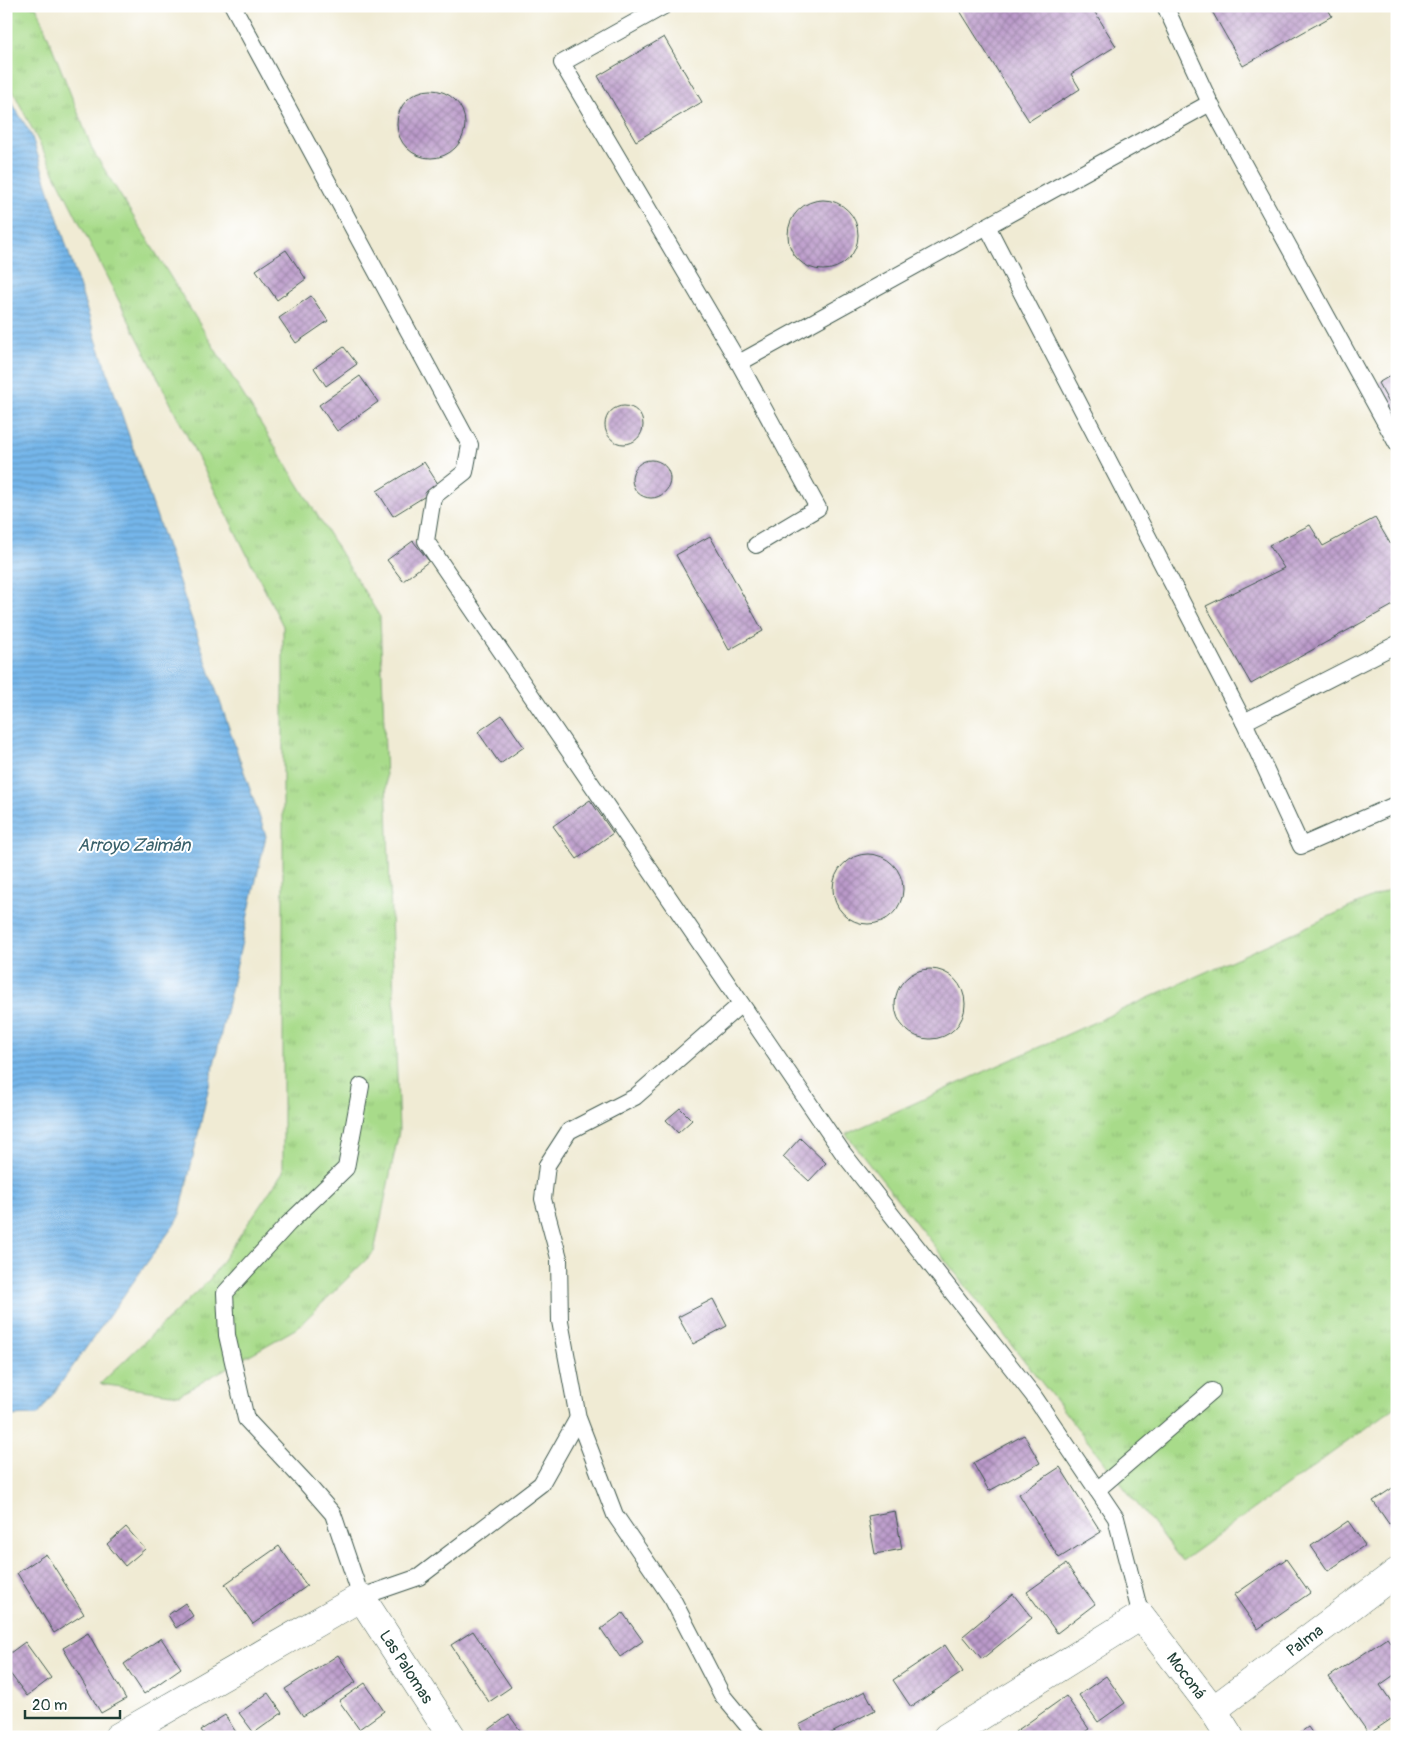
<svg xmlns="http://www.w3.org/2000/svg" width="1403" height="1743" font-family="Pangolin,sans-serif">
	<defs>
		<pattern id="grass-tufts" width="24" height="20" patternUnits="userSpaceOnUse" patternTransform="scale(1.25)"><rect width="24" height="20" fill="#a8db8a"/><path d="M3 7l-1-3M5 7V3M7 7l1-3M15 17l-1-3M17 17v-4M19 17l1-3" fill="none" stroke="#90bd78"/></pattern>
		<pattern id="water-rules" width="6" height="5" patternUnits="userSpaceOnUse" patternTransform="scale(1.25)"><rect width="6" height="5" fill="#75b6ea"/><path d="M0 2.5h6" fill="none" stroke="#5f95be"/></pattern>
		<pattern id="building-cross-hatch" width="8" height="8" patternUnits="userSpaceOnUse" patternTransform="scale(1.25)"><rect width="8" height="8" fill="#bb9aca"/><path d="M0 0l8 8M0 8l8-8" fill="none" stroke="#977fa5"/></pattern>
	</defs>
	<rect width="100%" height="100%" fill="#fff"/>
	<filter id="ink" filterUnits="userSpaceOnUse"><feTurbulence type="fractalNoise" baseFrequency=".02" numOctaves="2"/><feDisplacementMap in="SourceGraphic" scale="10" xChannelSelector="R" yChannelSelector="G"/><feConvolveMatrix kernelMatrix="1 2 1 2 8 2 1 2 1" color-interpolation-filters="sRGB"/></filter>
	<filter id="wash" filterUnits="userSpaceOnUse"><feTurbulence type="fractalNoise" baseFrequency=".0096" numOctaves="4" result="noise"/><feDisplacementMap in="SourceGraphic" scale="20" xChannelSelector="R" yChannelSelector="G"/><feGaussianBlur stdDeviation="1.12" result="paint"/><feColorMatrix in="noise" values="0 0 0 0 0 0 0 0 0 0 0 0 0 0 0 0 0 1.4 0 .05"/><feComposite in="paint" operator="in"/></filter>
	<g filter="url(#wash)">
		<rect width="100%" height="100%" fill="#f0ebd4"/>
		<g fill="url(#grass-tufts)" stroke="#648c5f">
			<polygon points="6,6 36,6 93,151 380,617 399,1131 374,1252 297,1328 179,1395 100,1384 210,1279 283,1172 283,626 6,77"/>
			<polygon points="1397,886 1397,1406 1182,1561 846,1134"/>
		</g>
		<polygon fill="url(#water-rules)" stroke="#4a7a8f" points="6,93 31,134 98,345 266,836 179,1218 38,1415 6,1416"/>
		<g id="blocks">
			<g fill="url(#building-cross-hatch)">
				<polygon points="957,6 1091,6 1116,46 1071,74 1080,89 1029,121"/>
				<polygon points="1209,6 1326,6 1332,16 1243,66"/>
				<polygon points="664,37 702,102 636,141 598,76"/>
				<circle cx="431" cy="124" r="34"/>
				<circle cx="823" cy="235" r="35"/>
				<polygon points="286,250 306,279 277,300 256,270"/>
				<polygon points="311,296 328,321 296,343 279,318"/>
				<polygon points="344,347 357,364 326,386 314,368"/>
				<polygon points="1397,372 1397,417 1378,383"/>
				<polygon points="360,376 378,402 337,431 319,405"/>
				<circle cx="624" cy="425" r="19"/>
				<circle cx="651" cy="479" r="19"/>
				<polygon points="424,462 440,487 393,516 377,491"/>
				<polygon points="1375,518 1397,555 1397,603 1251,684 1206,606 1284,568 1269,545 1310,525 1323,546"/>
				<polygon points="710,536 763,631 729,650 676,555"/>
				<polygon points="413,541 429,561 403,581 387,560"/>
				<polygon points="502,715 524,747 500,764 478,732"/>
				<polygon points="590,800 613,833 577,859 553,826"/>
				<circle cx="868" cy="889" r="35"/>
				<circle cx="930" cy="1004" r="35"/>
				<polygon points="680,1108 692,1120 678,1133 666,1120"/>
				<polygon points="800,1138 826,1163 809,1181 783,1157"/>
				<polygon points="713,1299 727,1326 693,1344 678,1317"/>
				<polygon points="1024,1435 1040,1463 989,1491 973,1463"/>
				<polygon points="1060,1467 1101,1532 1059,1558 1019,1494"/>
				<polygon points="1397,1485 1397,1518 1389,1524 1373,1501"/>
				<polygon points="895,1511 902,1549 875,1554 868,1516"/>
				<polygon points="1348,1521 1365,1545 1328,1571 1311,1546"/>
				<polygon points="126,1527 145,1549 125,1566 107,1544"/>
				<polygon points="279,1546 307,1586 253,1624 225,1584"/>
				<polygon points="46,1554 84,1614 54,1633 17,1573"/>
				<polygon points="1286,1559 1310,1593 1258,1629 1234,1595"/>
				<polygon points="1066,1564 1095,1604 1057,1633 1027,1592"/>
				<polygon points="1013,1594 1032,1618 982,1659 963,1636"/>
				<polygon points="185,1603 193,1616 176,1628 168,1615"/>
				<polygon points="623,1613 643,1641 620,1657 601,1629"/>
				<polygon points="473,1631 511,1687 489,1702 451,1645"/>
				<polygon points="88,1633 126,1699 101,1713 63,1648"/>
				<polygon points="161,1638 181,1668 144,1694 124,1664"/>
				<polygon points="1387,1638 1397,1651 1397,1673 1380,1685 1397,1710 1397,1715 1369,1734 1329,1677"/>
				<polygon points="25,1642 51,1678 27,1696 6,1668 6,1656"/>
				<polygon points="945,1645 963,1672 911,1707 893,1680"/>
				<polygon points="338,1655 356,1682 303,1716 285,1689"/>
				<polygon points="1106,1676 1125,1703 1098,1722 1079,1695"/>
				<polygon points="365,1683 384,1711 359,1729 339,1701"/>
				<polygon points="865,1691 875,1710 824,1737 805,1737 799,1725"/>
				<polygon points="268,1693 282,1713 254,1733 239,1713"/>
				<polygon points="1066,1696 1089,1729 1077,1737 1018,1737 1015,1732"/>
				<polygon points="225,1715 239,1737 206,1737 201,1730"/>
				<polygon points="509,1715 525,1737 479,1737"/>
				<polygon points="1308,1727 1315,1737 1294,1737"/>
			</g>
		</g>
	</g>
	<g filter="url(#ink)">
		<use href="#blocks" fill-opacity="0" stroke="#3e574c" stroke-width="1"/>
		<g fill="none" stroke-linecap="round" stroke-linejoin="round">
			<defs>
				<g id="lane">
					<polyline points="233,6 470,445 465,472 433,497 426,541 843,1153 1033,1395 1116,1518 1141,1616"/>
					<polyline points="664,6 562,63 739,363 818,508 756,545"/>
					<polyline points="1165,6 1210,103 1397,444"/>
					<polyline points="987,226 1244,722"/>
					<polyline points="739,363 1210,103"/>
					<polyline points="1397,644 1244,722 1301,846 1397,804"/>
					<polyline points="741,1004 635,1097 569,1131 547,1165 543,1199 559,1258 560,1321 578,1418 615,1515 673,1600 722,1695 757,1737"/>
					<polyline points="361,1086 346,1168 288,1224 225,1293 227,1335 246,1419 306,1483 333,1514 361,1597 419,1577 541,1484 578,1418"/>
					<polyline points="1097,1490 1212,1391"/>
				</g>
				<g id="street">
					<polyline points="1213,1710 1397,1572"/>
					<polyline points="118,1737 361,1597 452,1737"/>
					<polyline points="947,1737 1141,1616 1213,1710 1230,1737"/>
				</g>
			</defs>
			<use href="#lane" stroke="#3e574c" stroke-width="18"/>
			<use href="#street" stroke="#3e574c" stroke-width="29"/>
			<use href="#lane" stroke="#fff" stroke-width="16"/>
			<use href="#street" stroke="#fff" stroke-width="28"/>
		</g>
	</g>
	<g text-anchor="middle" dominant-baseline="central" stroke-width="4" stroke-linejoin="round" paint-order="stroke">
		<g font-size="16" fill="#1f3d34" stroke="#fff">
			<text transform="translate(1305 1641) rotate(-37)">Palma</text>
			<text transform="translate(406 1667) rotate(57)">Las Palomas</text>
			<text transform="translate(1186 1676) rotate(53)">Moconá</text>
		</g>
		<g font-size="18" font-style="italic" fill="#39616b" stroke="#fff">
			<text x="134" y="845">Arroyo Zaimán</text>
		</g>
	</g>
	<rect width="1403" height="1743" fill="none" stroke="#fff" stroke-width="25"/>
	<path d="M25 1710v8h95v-8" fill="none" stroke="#1f3d34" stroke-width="2.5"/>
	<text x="32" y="1710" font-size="15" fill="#1f3d34" stroke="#ffffff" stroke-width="4" paint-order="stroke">20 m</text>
</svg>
